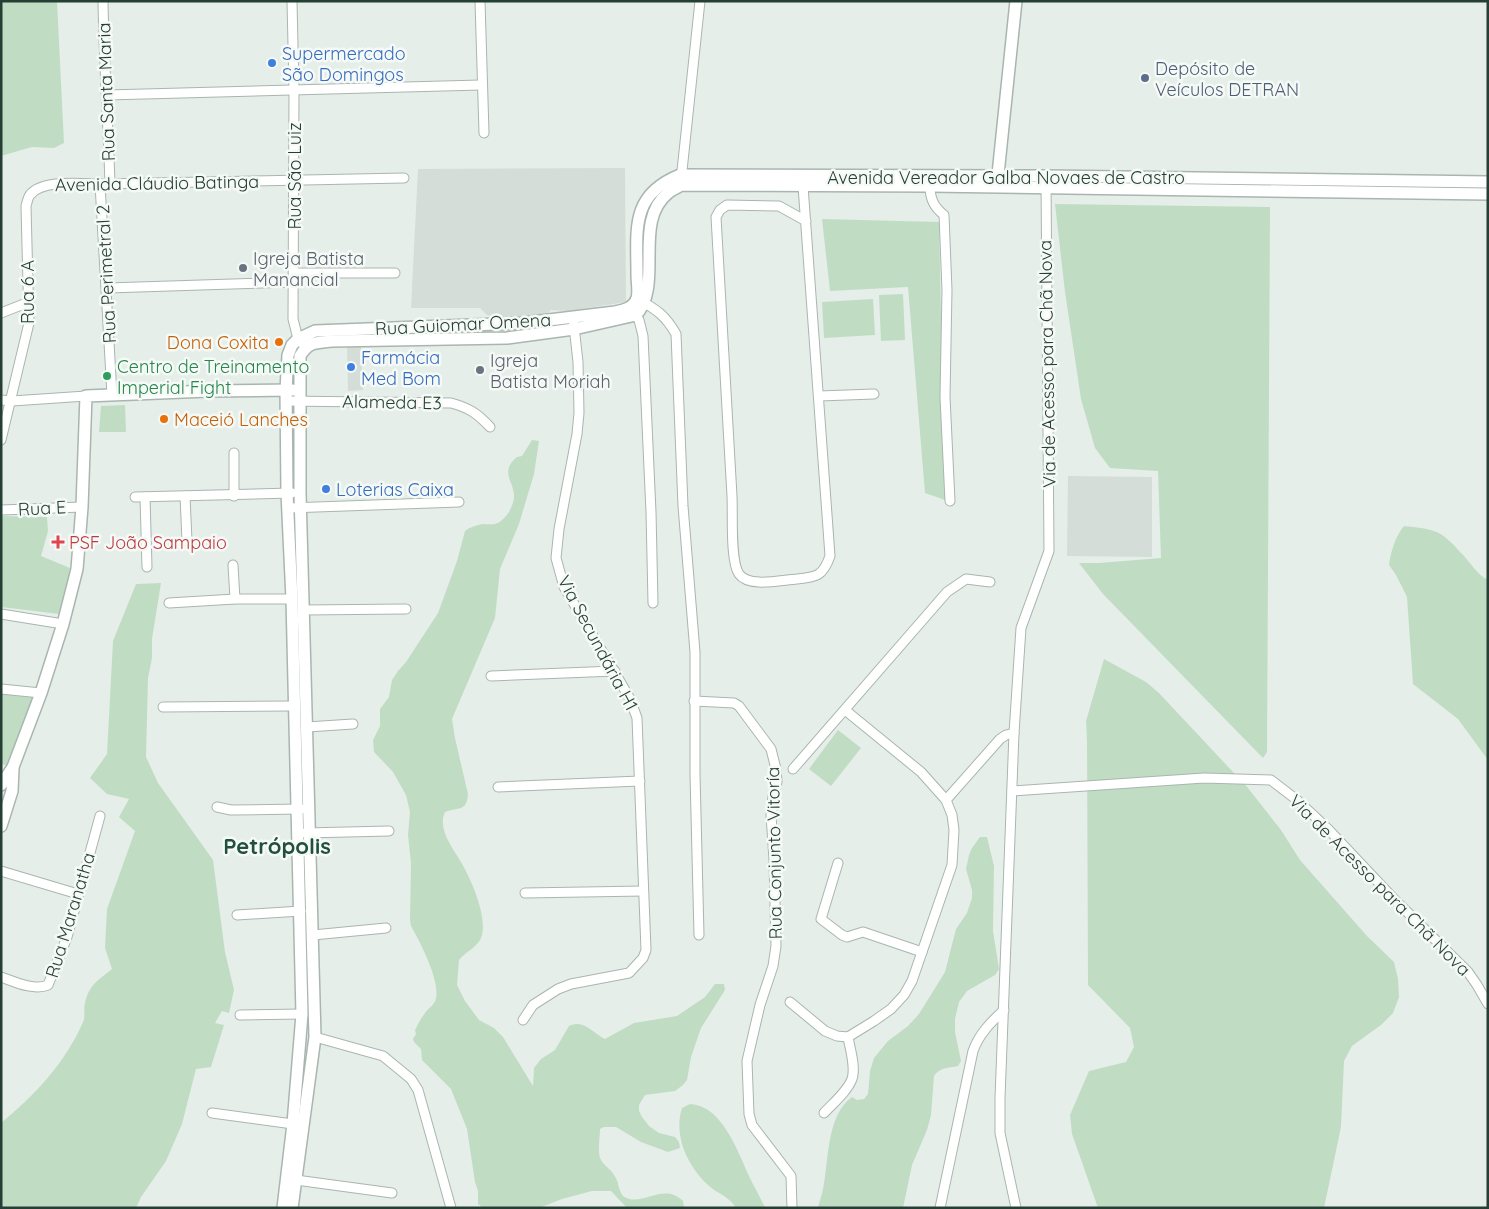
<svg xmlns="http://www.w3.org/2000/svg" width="1489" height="1209" font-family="Quicksand,sans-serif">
	<rect width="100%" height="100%" fill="#e6eee9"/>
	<g fill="#d4ddd8">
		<polygon points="625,168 626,302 568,311 551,310 548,313 540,316 495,317 487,315 480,308 411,308 418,169"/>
		<polygon points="347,346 361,346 363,390 348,391"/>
		<polygon points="1068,476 1152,477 1152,557 1067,556"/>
	</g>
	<g fill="#c0ddc4">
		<polygon points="1,1 57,1 64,143 54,148 32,147 1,156"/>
		<polygon points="1055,204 1270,207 1267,752 1263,758 1103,594 1079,563 1099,563 1161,558 1158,471 1110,468 1095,448 1081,399 1065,292"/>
		<polygon points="822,219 939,222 945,500 925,493 908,287 830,291"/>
		<polygon points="903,294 905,340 881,341 879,295"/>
		<polygon points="873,299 875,335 824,338 822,302"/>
		<polygon points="125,405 126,432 99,432 101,406"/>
		<path d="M532 440 539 441 534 474 519 524 500 569 495 618 452 719 455 738 468 794C467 812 458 807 445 812 437 829 453 848 461 862 471 879 487 915 482 935 479 947 466 951 459 960L457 985 465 1001 479 1020 494 1028 503 1037 533 1086 534 1068 541 1059 555 1050 569 1026C585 1019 592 1033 605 1039L634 1023 677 1016 705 997 715 984H724L725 990 701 1028 691 1057 687 1080 683 1085 675 1091 645 1095 639 1105V1111L642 1117 649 1126 659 1133 675 1137 679 1142 680 1148 668 1152 641 1142 616 1127H604L600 1129C600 1138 597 1153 601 1160 604 1166 611 1169 614 1175 619 1181 618 1190 623 1196 641 1209 662 1181 683 1201L684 1208H627L611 1191H592L562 1199 539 1208H483L478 1204V1191L475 1182 467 1129 451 1089 422 1060 421 1049 414 1042 413 1039 416 1034 415 1030C418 1024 421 1018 425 1013 428 1008 435 1005 436 998 440 980 420 942 411 926L410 920 411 863 408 835 410 812 406 795 393 772 374 752 373 740 380 726V709L389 697 392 680 398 671 406 662 438 613 457 561 465 531C470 527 477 525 483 524 490 524 496 526 502 520 508 515 514 505 514 496 514 481 499 472 517 457L522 456Z"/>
		<polygon points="1,516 47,517 48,531 41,556 70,568 59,614 1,607"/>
		<path d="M1404 526C1413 527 1425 528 1434 531 1444 534 1454 545 1461 553 1468 559 1480 579 1488 579V760L1458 719 1413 684 1407 597 1396 575 1389 565C1391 551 1395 537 1404 526Z"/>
		<path d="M161 583 152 639V658L148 678 146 757 158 783 213 860 225 952 234 990 229 1013 222 1011 215 1023 224 1025 211 1067 196 1069 182 1124 166 1161 141 1197 136 1208H1V1123C34 1096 66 1062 83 1022 86 1017 83 1010 85 1003 89 984 99 980 112 969L105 948 107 909 135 831 119 817 129 799 107 794 90 778 107 754 113 641 136 584Z"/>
		<polygon points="1104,659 1146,682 1159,693 1248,788 1281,830 1300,860 1367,936 1394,962 1398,979 1399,997 1393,1013 1381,1025 1352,1046 1344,1061 1341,1127 1324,1208 1098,1208 1072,1134 1070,1115 1089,1071 1126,1062 1134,1047 1130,1028 1088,985 1087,741 1086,721"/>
		<polygon points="1,692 35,697 9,766 1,764"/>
		<polygon points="838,730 861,748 831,786 809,769"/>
		<path d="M980 837H987L994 866 993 931 999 969 995 975 967 991 959 1002 955 1019V1032L961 1061 958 1066C948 1068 940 1067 934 1076L931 1115 927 1130 912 1165 903 1208H818C819 1202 822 1195 823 1189 829 1160 826 1116 852 1097L857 1100 864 1099 868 1094 870 1071 874 1058 888 1041 908 1026 919 1014 945 972 956 929 967 913 972 898V890L966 869 969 855 972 848Z"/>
		<path d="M690 1104C722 1105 738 1152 749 1176 754 1187 760 1196 765 1208H736C729 1196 718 1194 709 1186 688 1167 673 1136 682 1108Z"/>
	</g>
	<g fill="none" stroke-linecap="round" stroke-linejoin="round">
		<defs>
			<g id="minor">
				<path d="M103 1C104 62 108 123 110 184"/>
				<polyline points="292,1 294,90 293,319 298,339 302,343"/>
				<polyline points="480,1 484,133"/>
				<polyline points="107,95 481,85"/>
				<polyline points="681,180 700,1"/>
				<polyline points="100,184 112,395"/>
				<path d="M803 186 830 556C823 576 817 577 797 579 781 580 749 588 739 574 730 561 733 514 732 496 726 403 721 310 716 217L720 210 727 205 779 206 806 221"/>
				<path d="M930 186C930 199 934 207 944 215L947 290 945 397 950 501"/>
				<polyline points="294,273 395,273"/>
				<polyline points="107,288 294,282"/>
				<path d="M638 299C657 310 665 315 676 334L683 506 695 652V774L699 935"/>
				<polyline points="632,311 639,320 643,336 651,512 653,603"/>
				<polyline points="1,313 29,302"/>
				<polyline points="819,396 874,394"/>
				<polyline points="1,400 12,401 86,396"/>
				<path d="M286 401 451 403C469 408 477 413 490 427"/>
				<path d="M1 440 29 323 26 206C27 203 28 197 30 195 42 179 82 184 100 184L404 178"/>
				<polyline points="234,453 234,496"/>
				<polyline points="185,496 187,541"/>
				<polyline points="135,497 292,493"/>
				<polyline points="145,497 147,567"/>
				<polyline points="288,508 459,502"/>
				<polyline points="1,510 82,507"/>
				<polyline points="233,565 235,599"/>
				<polyline points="169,603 235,599 292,599"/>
				<polyline points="304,610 406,609"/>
				<polyline points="1,614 63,624"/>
				<polyline points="491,676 615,671"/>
				<polyline points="1,689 41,693"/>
				<polyline points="694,701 734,703 739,706 771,749 776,769 777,782 773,796 771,815 774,860 776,946 773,966 760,1005 747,1061 749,1114 752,1125 791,1176 792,1208"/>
				<polyline points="163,707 294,706"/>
				<polyline points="307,727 353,724"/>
				<polyline points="793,769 947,592 966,579 990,582"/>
				<polyline points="498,787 640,781"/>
				<polyline points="1012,791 1204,778 1271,780 1297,800 1328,829 1396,901 1468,972 1477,985 1488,1004"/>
				<polyline points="946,800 1000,739 1006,735 1014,733"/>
				<polyline points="217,807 231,810 301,809"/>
				<polyline points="305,833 389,831"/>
				<polyline points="838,863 821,919 842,935 847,937 863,932 922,952"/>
				<polyline points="1,871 78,894"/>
				<polyline points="525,893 643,891"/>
				<polyline points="237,915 301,911"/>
				<polyline points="313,935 386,928"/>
				<path d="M1 977C15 982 34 991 48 985L67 937 100 816"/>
				<polyline points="790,1002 825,1031 837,1036 848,1037 874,1021 891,1009 904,995 912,981 952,865 954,830 952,815 946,800 921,772 845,710"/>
				<polyline points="240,1015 302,1014"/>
				<polyline points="523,1020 533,1005 558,989 571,984 629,973 643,958 646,950 637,718 630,699 618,678 564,587 556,558 559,529 577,434 579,413 578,362 573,317"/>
				<polyline points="315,1037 383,1056 411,1079 418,1090 451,1208"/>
				<polyline points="212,1113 293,1124"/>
				<path d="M824 1113C833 1103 847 1092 852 1079 856 1067 850 1049 848 1037"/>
				<polyline points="296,1180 392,1193"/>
				<path d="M940 1208 973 1051C979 1034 991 1022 1004 1010"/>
				<polyline points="1016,1208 1000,1133 1000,1098 1014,733 1021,628 1049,551 1046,182"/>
			</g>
			<g id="tertiary">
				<polyline points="997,184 1016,1"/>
				<polyline points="1,785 13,767 41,693 63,624 77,569 82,507 86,396 208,391 293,390"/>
				<polyline points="1,826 12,791 13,769"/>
				<path d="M283 1208 293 1124 302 1014 292 599 287 493 286 390 288 355 292 345 298 339 315 331 524 323 615 312C624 310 634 308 637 298 639 292 637 282 637 275 637 229 630 195 680 175L1046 176 1488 182"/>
				<path d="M292 1208 315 1037 300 493V356C309 341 316 343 332 341L507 338 574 329 636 315C664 284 632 222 668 193 671 190 677 188 681 185L930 186 1488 194"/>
			</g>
		</defs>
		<use href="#minor" stroke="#a9b6af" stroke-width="11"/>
		<use href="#tertiary" stroke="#a9b6af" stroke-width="14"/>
		<use href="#minor" stroke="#fff" stroke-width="9"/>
		<use href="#tertiary" stroke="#fff" stroke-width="11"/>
	</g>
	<g fill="#3f7fe0" stroke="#f6faf7" stroke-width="2">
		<circle cx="272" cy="63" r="5"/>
		<circle cx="351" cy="367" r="5"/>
		<circle cx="326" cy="489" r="5"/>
	</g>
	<circle fill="#5c6f8a" stroke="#f6faf7" stroke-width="2" cx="1145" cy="78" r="5"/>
	<g fill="#6b7280" stroke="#f6faf7" stroke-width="2">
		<circle cx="243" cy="268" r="5"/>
		<circle cx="480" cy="370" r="5"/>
	</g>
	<g fill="#e8710a" stroke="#f6faf7" stroke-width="2">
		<circle cx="279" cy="342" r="5"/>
		<circle cx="164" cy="419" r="5"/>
	</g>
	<circle fill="#2e9e5b" stroke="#f6faf7" stroke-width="2" cx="107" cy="376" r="5"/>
	<path fill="#e0444e" stroke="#f6faf7" stroke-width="2" d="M55.5 534.5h5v5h5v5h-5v5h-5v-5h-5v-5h5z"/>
	<g text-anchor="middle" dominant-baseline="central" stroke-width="5" stroke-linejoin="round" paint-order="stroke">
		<g font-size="18" fill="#366cbe" stroke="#f6faf7" text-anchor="start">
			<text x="282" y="53">Supermercado<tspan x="282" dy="21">São Domingos</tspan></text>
			<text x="361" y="357">Farmácia<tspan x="361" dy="21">Med Bom</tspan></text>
			<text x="336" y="489">Loterias Caixa</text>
		</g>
		<g font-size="18" fill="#4e5e75" stroke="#f6faf7" text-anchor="start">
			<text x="1155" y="68">Depósito de<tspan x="1155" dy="21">Veículos DETRAN</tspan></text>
		</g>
		<g font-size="18" fill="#263f34" stroke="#f6faf7">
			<text transform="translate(106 92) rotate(-92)">Rua Santa Maria</text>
			<text transform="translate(294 176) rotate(-90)">Rua São Luiz</text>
			<text x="1006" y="177">Avenida Vereador Galba Novaes de Castro</text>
			<text transform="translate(157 183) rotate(-1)">Avenida Cláudio Batinga</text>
			<text transform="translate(106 274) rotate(-93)">Rua Perimetral 2</text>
			<text transform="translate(27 292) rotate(-90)">Rua 6 A</text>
			<text transform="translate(463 324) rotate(-3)">Rua Guiomar Omena</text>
			<text transform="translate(1047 364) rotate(-91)">Via de Acesso para Chã Nova</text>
			<text transform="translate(392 402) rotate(1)">Alameda E3</text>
			<text transform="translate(42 508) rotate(-3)">Rua E</text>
			<text transform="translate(598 643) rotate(62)">Via Secundária H1</text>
			<text transform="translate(774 853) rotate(-91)">Rua Conjunto Vitoría</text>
			<text transform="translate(1380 885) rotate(45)">Via de Acesso para Chã Nova</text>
			<text transform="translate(70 915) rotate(-73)">Rua Maranatha</text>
		</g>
		<g font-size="18" fill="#5b616d" stroke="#f6faf7" text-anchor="start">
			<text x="253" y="258">Igreja Batista<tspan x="253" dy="21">Manancial</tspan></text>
			<text x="490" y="360">Igreja<tspan x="490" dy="21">Batista Moriah</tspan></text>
		</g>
		<g font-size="18" fill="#c56008" stroke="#f6faf7" text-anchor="end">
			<text x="269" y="342">Dona Coxita</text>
			<text x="174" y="419" text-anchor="start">Maceió Lanches</text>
		</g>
		<g font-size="18" fill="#27864d" stroke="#f6faf7" text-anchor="start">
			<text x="117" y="366">Centro de Treinamento<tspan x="117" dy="21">Imperial Fight</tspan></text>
		</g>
		<g font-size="18" fill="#be3a42" stroke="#f6faf7" text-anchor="start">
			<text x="69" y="542">PSF João Sampaio</text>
		</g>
		<g font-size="22" font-weight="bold" fill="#22503e" stroke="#f6faf7">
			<text x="277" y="846">Petrópolis</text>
		</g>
	</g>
	<rect width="1489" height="1209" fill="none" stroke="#263f34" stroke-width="5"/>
</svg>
